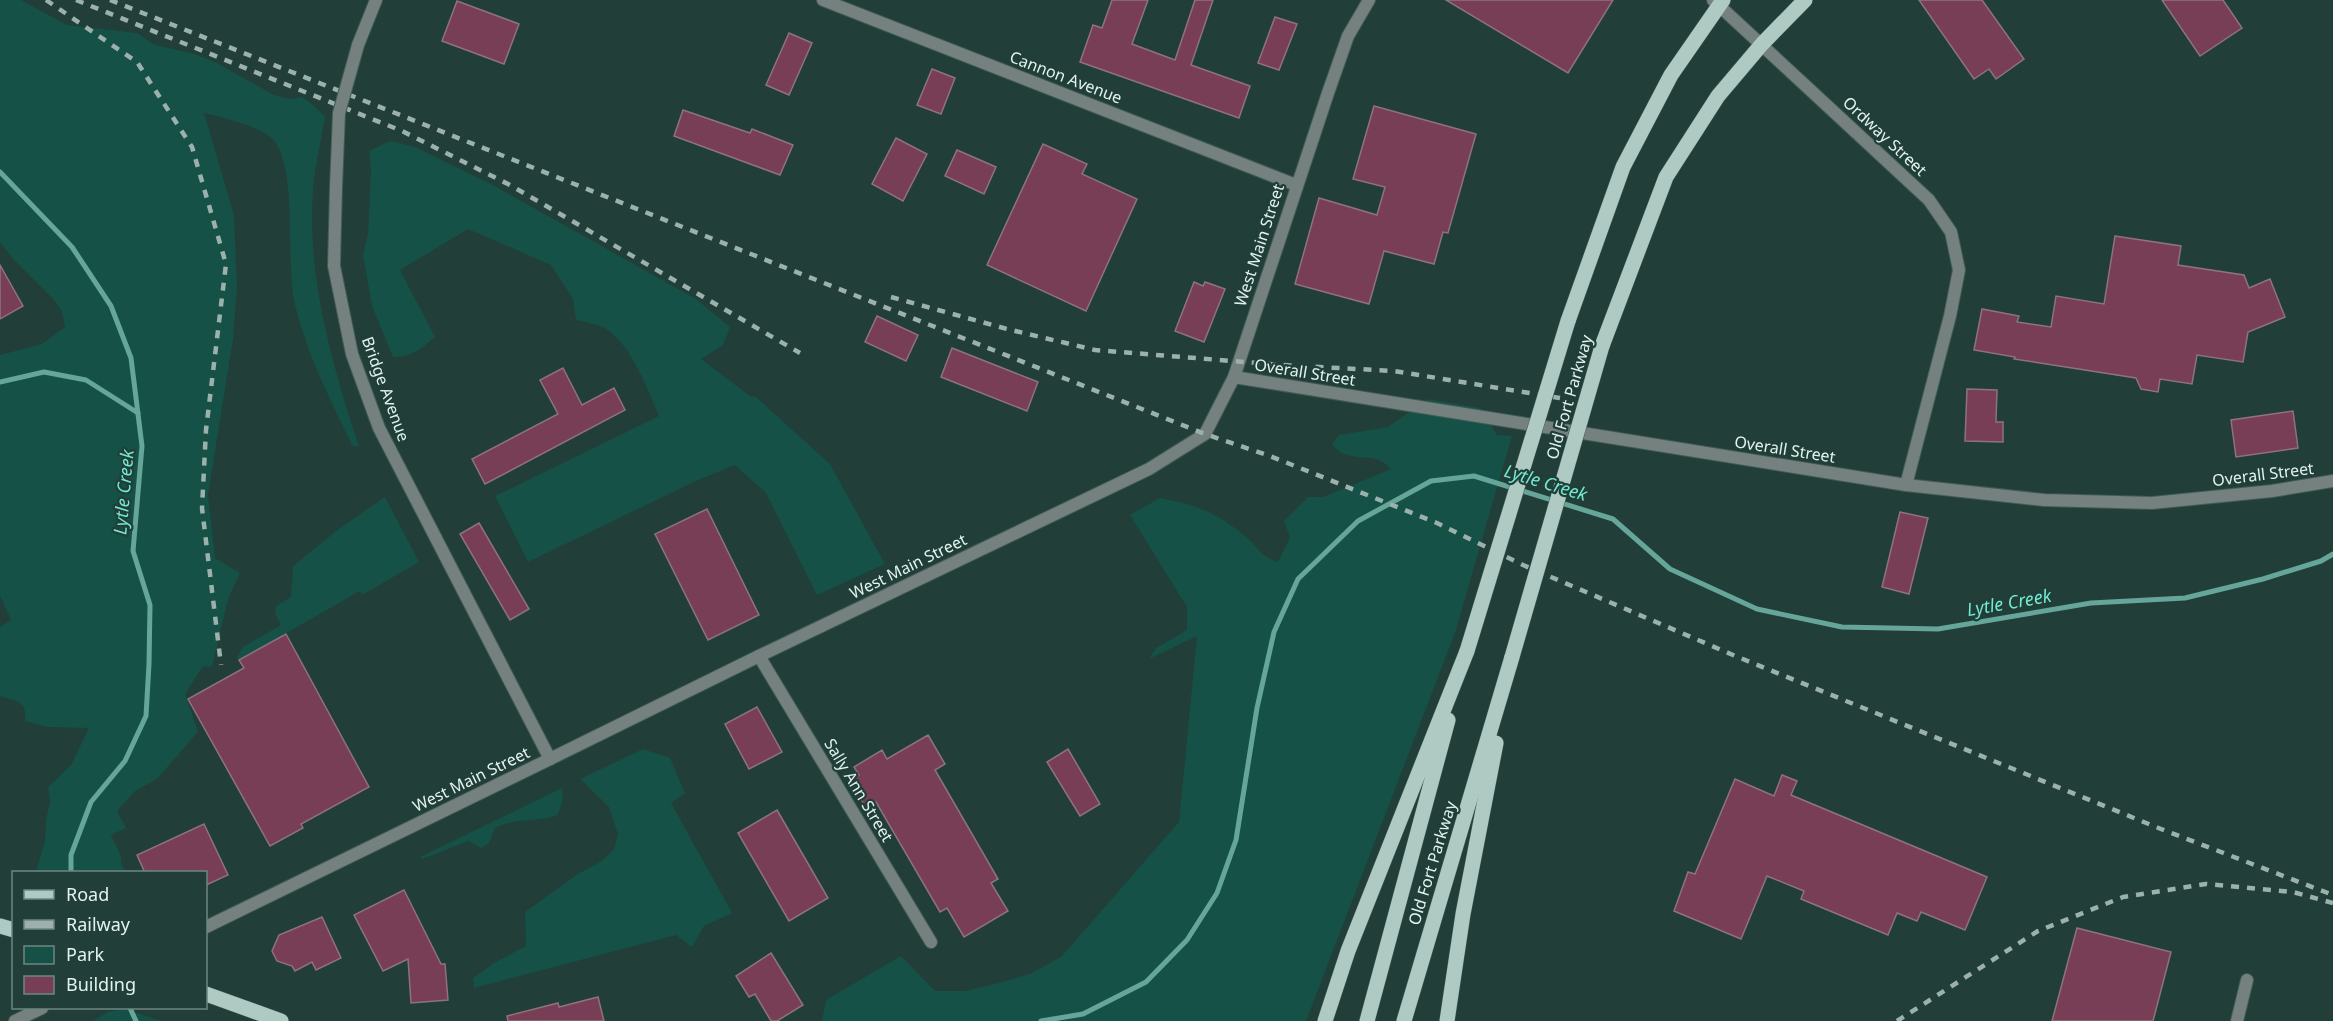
<svg xmlns="http://www.w3.org/2000/svg" width="2333" height="1021" font-family="'Noto Sans',sans-serif">
	<rect width="100%" height="100%" fill="#213e38"/>
	<g fill="#155146">
		<path d="M0 0H21L67 25 137 33 155 45 195 54 217 63 274 95 290 99 302 97 313 105 325 117C321 141 315 166 313 190 307 279 332 363 359 447L352 445C330 400 307 354 295 305 285 263 298 175 275 142 264 127 221 117 204 113L234 215 237 289 233 339 208 495 215 558 240 573 228 599 212 667 203 666 185 694 198 732 157 779 135 791 117 811 126 828 111 835 121 856V863L126 872H36L45 841 46 820 50 802 48 787 71 765 89 728 48 727 25 721C27 700 17 702 0 696V627L11 620 0 596V355L42 344 65 327 62 312 55 301 13 259 0 242Z"/>
		<path d="M390 141 415 147 491 184 696 299 730 327 723 345 701 359 750 396 756 397 830 464 885 564 817 595 766 493 735 465 698 480 528 562 495 496 659 416C648 390 632 347 608 330 600 325 586 322 576 320L573 299 551 265 468 229 400 270 435 337C421 349 412 357 393 357L372 306 363 255 368 233 371 169 369 151Z"/>
		<path d="M1428 399 1480 408 1497 435 1512 436 1455 633 1306 1021H822L826 1000 901 956 935 991H965L999 983 1030 974 1061 957 1179 822 1197 636 1149 659 1156 648 1187 630V607L1130 515 1160 498C1199 506 1214 511 1245 536 1260 548 1259 556 1278 562L1290 537 1284 521 1308 497H1323L1391 469C1387 465 1381 460 1376 459 1359 456 1343 459 1332 444L1339 435 1388 427Z"/>
		<polygon points="385,497 419,562 362,595 360,591 239,660 237,657 243,647 281,625 275,613 276,606 291,597 293,566 340,528"/>
		<polygon points="643,749 670,758 685,793 671,803 732,913 704,926 692,947 676,935 474,988 473,978 494,963 526,946 525,912 578,874 602,861 614,849 618,834 609,807 580,779"/>
		<path d="M562 788 563 799 558 815C537 823 514 817 495 828L489 843 481 848 469 841 422 859 420 857Z"/>
		<polygon points="125,1009 161,1021 93,1021 108,1012"/>
	</g>
	<g fill="none" stroke-linecap="round" stroke-linejoin="round">
		<g stroke="#66a599" stroke-width="5">
			<polyline points="0,172 72,247 111,306 131,358 142,446 133,551 150,605 149,664 146,716 125,761 91,802 71,855 71,872"/>
			<polyline points="0,382 44,372 86,380 138,413"/>
			<polyline points="130,1008 136,1021"/>
			<polyline points="1041,1021 1083,1014 1146,982 1187,940 1217,893 1236,840 1257,708 1274,632 1298,579 1358,521 1431,481 1474,476 1613,519 1670,569 1757,609 1842,627 1938,629 2091,603 2185,598 2263,579 2321,561 2333,554"/>
		</g>
	</g>
	<g fill="#773e56" stroke="#8e737c" stroke-width="1.5">
		<polygon points="1112,0 1148,0 1132,44 1175,60 1195,0 1213,0 1191,65 1250,86 1239,118 1080,62 1093,25 1102,28"/>
		<polygon points="1446,0 1613,0 1568,73"/>
		<polygon points="1919,0 1982,0 2024,59 1996,79 1989,69 1974,79"/>
		<polygon points="2162,0 2223,0 2242,28 2200,56"/>
		<polygon points="457,1 519,24 504,64 442,41"/>
		<polygon points="1275,17 1297,24 1279,70 1258,63"/>
		<polygon points="789,33 812,43 789,95 766,85"/>
		<polygon points="932,69 955,78 941,114 917,105"/>
		<polygon points="1374,106 1476,134 1448,233 1443,232 1434,264 1384,251 1369,304 1295,284 1319,198 1377,215 1385,187 1353,179"/>
		<polygon points="683,110 750,133 752,129 793,145 780,175 674,136"/>
		<polygon points="896,138 927,154 903,201 872,184"/>
		<polygon points="1043,144 1087,164 1082,174 1137,199 1086,311 987,265"/>
		<polygon points="957,150 996,167 984,194 945,176"/>
		<polygon points="2115,236 2181,246 2178,265 2244,275 2249,288 2270,279 2285,317 2248,332 2243,362 2197,355 2192,384 2160,379 2158,392 2141,389 2136,378 2014,359 2015,357 1974,350 1982,309 2019,316 2017,322 2051,327 2056,296 2104,304"/>
		<polygon points="0,265 23,306 0,319"/>
		<polygon points="1194,282 1203,286 1205,282 1225,289 1204,342 1175,331"/>
		<polygon points="877,316 918,335 906,361 865,342"/>
		<polygon points="952,348 1038,382 1027,411 941,377"/>
		<polygon points="563,368 582,405 614,388 625,410 485,484 472,459 558,414 540,380"/>
		<polygon points="1967,389 1997,390 1996,422 2003,422 2003,442 1965,441"/>
		<polygon points="2293,411 2298,448 2236,457 2231,420"/>
		<polygon points="707,509 759,615 708,640 655,534"/>
		<polygon points="1900,512 1928,518 1909,594 1882,587"/>
		<polygon points="479,523 529,609 510,620 460,534"/>
		<polygon points="286,634 369,787 301,824 303,828 270,846 188,699 244,668 239,660"/>
		<polygon points="757,707 782,752 749,769 725,724"/>
		<polygon points="928,735 945,764 935,770 998,879 991,883 1008,911 964,937 947,908 940,912 876,802 866,808 850,780 859,775 854,767 882,750 887,759"/>
		<polygon points="1068,749 1100,804 1080,816 1047,762"/>
		<polygon points="1782,775 1797,781 1791,795 1987,877 1965,930 1921,912 1917,921 1897,913 1888,935 1801,899 1804,891 1767,876 1741,939 1674,911 1688,872 1695,874 1735,779 1774,796"/>
		<polygon points="777,810 828,898 789,921 738,833"/>
		<polygon points="204,824 228,875 206,885 206,873 145,873 137,855"/>
		<polygon points="404,890 441,964 445,964 448,1000 411,1003 408,959 383,971 354,915"/>
		<polygon points="322,917 341,958 316,970 312,962 295,971 292,966 277,961 272,951 279,935"/>
		<polygon points="2077,928 2171,952 2153,1021 2052,1021"/>
		<polygon points="771,953 803,1005 777,1021 771,1021 755,994 749,997 736,976"/>
		<polygon points="598,997 604,1021 508,1021 507,1016 558,1003 559,1007"/>
	</g>
	<g fill="none" stroke-linecap="round" stroke-linejoin="round">
		<defs>
			<g id="minor">
				<polyline points="823,0 1296,185"/>
				<polyline points="1713,0 1929,200 1951,232 1959,270 1950,316 1906,485"/>
				<polyline points="1234,377 1906,485 2044,500 2152,503 2272,491 2333,481"/>
				<polyline points="759,656 931,942"/>
				<polyline points="550,759 759,656 1149,469 1205,434 1234,377 1328,93 1348,36 1369,0"/>
				<polyline points="2237,1021 2247,980"/>
			</g>
			<g id="tertiary">
				<polyline points="358,45 376,0"/>
				<polyline points="206,927 550,759 379,428 352,354 334,266 336,187"/>
				<polyline points="15,1021 42,1008"/>
			</g>
			<g id="primary">
				<polyline points="1568,321 1623,167 1671,75 1723,0"/>
				<polyline points="1602,346 1666,177 1718,96 1762,44 1805,0"/>
				<polyline points="0,926 14,930"/>
				<polyline points="206,994 281,1021"/>
				<polyline points="1325,1021 1348,951 1467,651"/>
				<polyline points="1367,1021 1448,720"/>
				<polyline points="1404,1021 1512,657"/>
				<polyline points="1447,1021 1463,914 1496,743"/>
			</g>
		</defs>
		<use href="#minor" stroke="#405b55" stroke-width="14"/>
		<use href="#tertiary" stroke="#405b55" stroke-width="14"/>
		<use href="#primary" stroke="#405b55" stroke-width="16"/>
		<use href="#minor" stroke="#74817e" stroke-width="12"/>
		<use href="#tertiary" stroke="#74817e" stroke-width="12"/>
		<use href="#primary" stroke="#aecac3" stroke-width="15"/>
		<g stroke="#9cb1ac" stroke-width="4.5" stroke-dasharray="8 8" stroke-linecap="butt">
			<polyline points="46,0 137,62 192,147 226,264 206,430 202,508 221,665"/>
			<polyline points="76,0 402,131 510,185 800,353"/>
			<polyline points="110,0 1205,434 1270,456 1437,523 1523,565 1733,655 2161,829 2333,895"/>
			<polyline points="891,297 1007,329 1095,350 1282,365 1394,371 1560,398"/>
			<polyline points="1897,1021 2038,931 2123,897 2206,884 2293,892 2333,903"/>
		</g>
		<defs>
			<polyline id="tertiary-bridge" points="336,187 339,113 358,45"/>
			<g id="primary-bridge">
				<polyline points="1467,651 1568,321"/>
				<polyline points="1512,657 1602,346"/>
			</g>
		</defs>
		<use href="#tertiary-bridge" stroke="#405b55" stroke-width="14" stroke-linecap="butt"/>
		<use href="#primary-bridge" stroke="#405b55" stroke-width="16" stroke-linecap="butt"/>
		<use href="#tertiary-bridge" stroke="#74817e" stroke-width="12"/>
		<use href="#primary-bridge" stroke="#aecac3" stroke-width="15"/>
	</g>
	<g text-anchor="middle" dominant-baseline="central" stroke-width="4.5" stroke-linejoin="round" paint-order="stroke">
		<g font-size="16" fill="#e2f3ee" stroke="#213e38">
			<text transform="translate(1066 77) rotate(21)">Cannon Avenue</text>
			<text transform="translate(1885 136) rotate(43)">Ordway Street</text>
			<text transform="translate(1259 245) rotate(-72)">West Main Street</text>
			<text transform="translate(1305 372) rotate(9)">Overall Street</text>
			<text transform="translate(386 389) rotate(70)">Bridge Avenue</text>
			<text transform="translate(1569 397) rotate(-74)">Old Fort Parkway</text>
			<text transform="translate(1785 449) rotate(9)">Overall Street</text>
			<text transform="translate(2263 474) rotate(-7)">Overall Street</text>
			<text transform="translate(908 566) rotate(-26)">West Main Street</text>
			<text transform="translate(471 779) rotate(-26)">West Main Street</text>
			<text transform="translate(859 790) rotate(59)">Sally Ann Street</text>
			<text transform="translate(1432 863) rotate(-73)">Old Fort Parkway</text>
		</g>
		<g font-size="18" font-style="italic" fill="#73e9d2" stroke="#213e38">
			<text transform="translate(1546 482) rotate(17)">Lytle Creek</text>
			<text transform="translate(123 492) rotate(-85)">Lytle Creek</text>
			<text transform="translate(2009 602) rotate(-10)">Lytle Creek</text>
		</g>
	</g>
	<rect x="12" y="871" width="195" height="138" fill="#213e38" stroke="#6e8681" stroke-width="1.5"/>
	<rect x="24" y="890" width="30" height="9" fill="#aecac3" stroke="#6e8681" stroke-width="1.5"/>
	<text x="66" y="901" font-size="18" fill="#e2f3ee">Road</text>
	<rect x="24" y="920" width="30" height="9" fill="#9cb1ac" stroke="#6e8681" stroke-width="1.5"/>
	<text x="66" y="931" font-size="18" fill="#e2f3ee">Railway</text>
	<rect x="24" y="946" width="30" height="18" fill="#155146" stroke="#6e8681" stroke-width="1.5"/>
	<text x="66" y="961" font-size="18" fill="#e2f3ee">Park</text>
	<rect x="24" y="976" width="30" height="18" fill="#773e56" stroke="#6e8681" stroke-width="1.5"/>
	<text x="66" y="991" font-size="18" fill="#e2f3ee">Building</text>
</svg>
